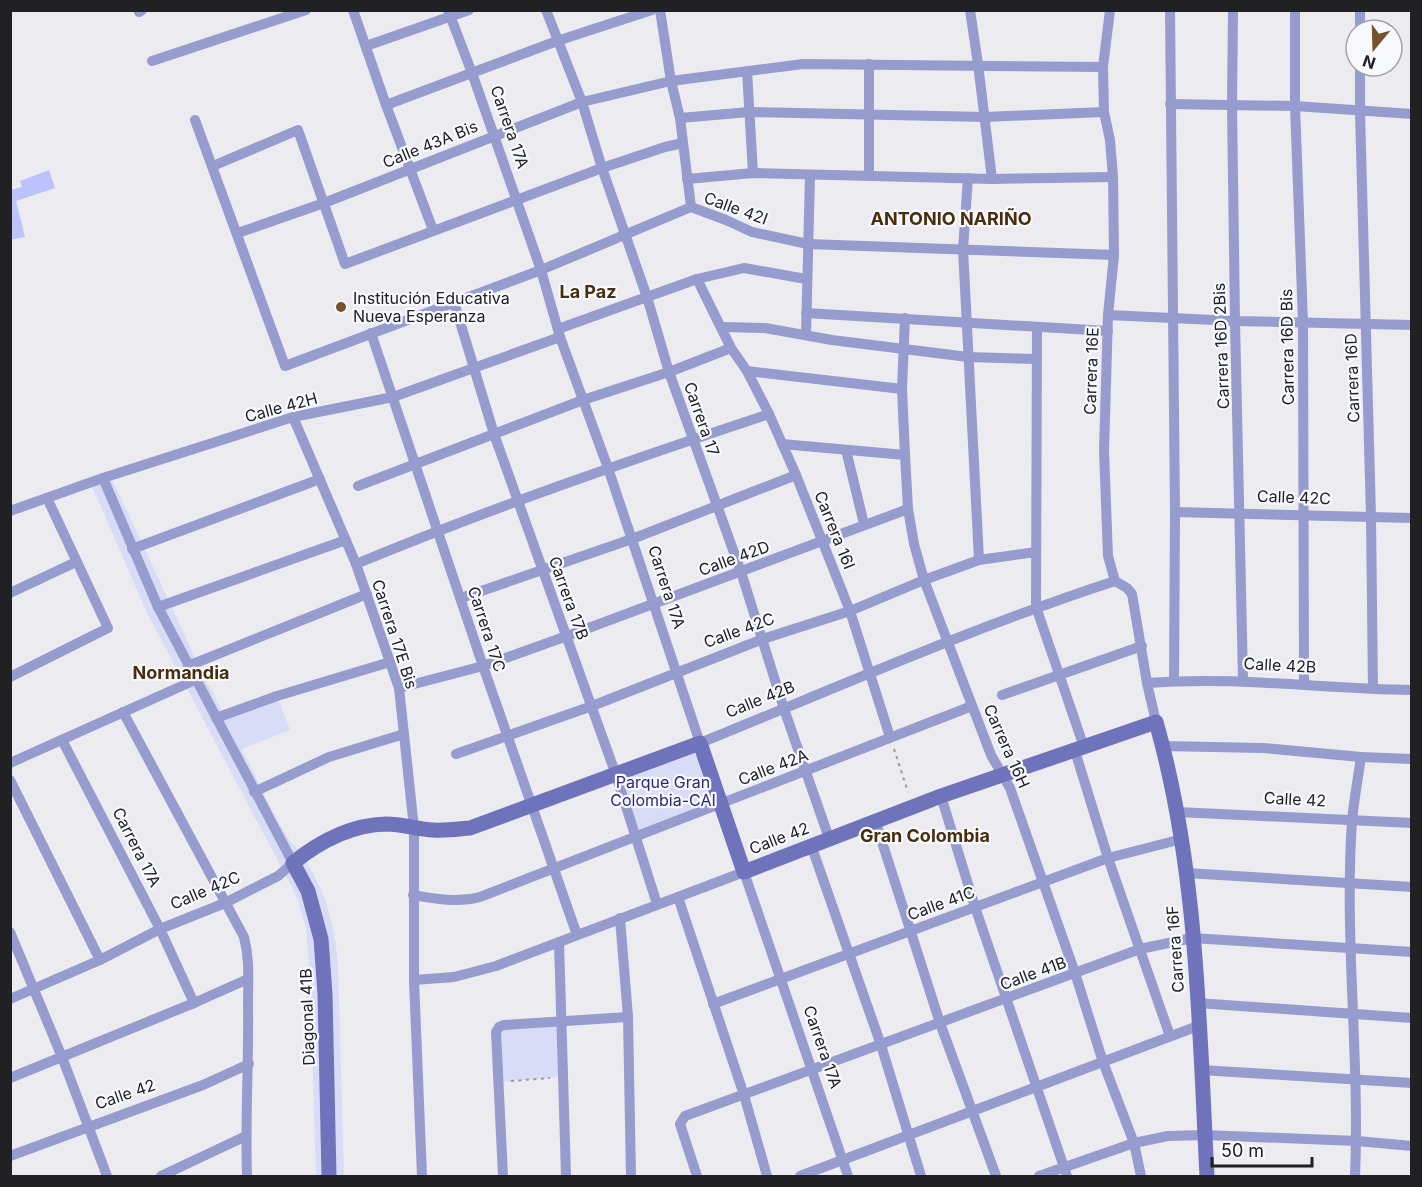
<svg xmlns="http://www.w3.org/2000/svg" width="1422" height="1187" font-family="Inter,sans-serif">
	<rect width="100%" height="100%" fill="#ebebf0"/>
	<g fill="#d9dcf7">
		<path d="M112 479 201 670 224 715 277 696 290 730 242 749C256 777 270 808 286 835 290 842 296 847 301 853 325 890 335 922 338 966L344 1176H316L310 976 306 928 296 895 147 613 92 486Z"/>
		<polygon points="700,743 721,803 636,836 616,775"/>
		<polygon points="562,1020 563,1077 499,1082 499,1027"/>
	</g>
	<polygon fill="#bcc2fc" points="49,170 55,188 16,201 25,237 10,240 10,190 22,187 20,181"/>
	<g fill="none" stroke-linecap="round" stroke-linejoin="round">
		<g stroke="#99999d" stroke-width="2" stroke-dasharray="3 4.5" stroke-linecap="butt">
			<polyline points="894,749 908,792"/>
			<polyline points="511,1081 550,1078"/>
		</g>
		<g stroke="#969cce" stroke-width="10">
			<polyline points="353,10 386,105 433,230"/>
			<path d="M448 10 472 73 541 270 560 337 608 468 700 743C838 687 974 627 1115 581"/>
			<polyline points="546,10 582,102 602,168 647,297 669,372 741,572 784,709 829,838"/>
			<polyline points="660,10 671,81 680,118 691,207"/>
			<polyline points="970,10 978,64 992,179"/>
			<polyline points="1110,10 1103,67 1104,112 1110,140 1113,177 1114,255 1108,315 1104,451 1108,556 1115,581 1127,588 1132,594 1147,683 1156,722"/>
			<polyline points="1170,10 1175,512 1174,681"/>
			<polyline points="1233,10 1232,106 1235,321 1243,680"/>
			<polyline points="1295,10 1295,106 1303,322 1304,684"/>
			<polyline points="139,12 142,10"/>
			<polyline points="1360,30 1360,10"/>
			<polyline points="366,46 469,10"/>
			<polyline points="152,61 306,10"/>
			<polyline points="1360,66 1360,112 1371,517 1373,689"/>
			<polyline points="747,71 753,173"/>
			<polyline points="1170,104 1295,106 1412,114"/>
			<polyline points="386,105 557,41 652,10"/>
			<polyline points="680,118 749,112 985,117 1104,112"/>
			<polyline points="195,120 285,366 541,270 691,207 726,220 752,232 808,244 1114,255"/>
			<polyline points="213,166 298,130 345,264 602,168 665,147 683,143"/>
			<polyline points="869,176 869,64"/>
			<polyline points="968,178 963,249 979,560"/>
			<polyline points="687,179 753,173 992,179 1113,177"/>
			<polyline points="238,233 324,203 582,102 671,81 803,64 1103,67"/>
			<polyline points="697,279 731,348 747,371 769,414 796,475 850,611 890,737"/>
			<polyline points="454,302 494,434 616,775 657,904"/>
			<polyline points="806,313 1108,331"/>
			<polyline points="1108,315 1235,321 1412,325"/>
			<polyline points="905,318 902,389 905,455 908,509 914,544 924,580 991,755 1010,788 1075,973 1103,1062 1134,1143 1141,1176"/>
			<polyline points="723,327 765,328 832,340 968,357 1036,359"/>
			<polyline points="1037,327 1036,607 1084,747"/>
			<polyline points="558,329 697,279 744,268 806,279"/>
			<polyline points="371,333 483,666 577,935"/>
			<polyline points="806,335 810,175"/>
			<polyline points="747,371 902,389"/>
			<polyline points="293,417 356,564 399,688 414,828 414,980 422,1176"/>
			<polyline points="782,444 905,455"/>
			<polyline points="846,450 864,524"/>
			<polyline points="358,486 583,400 669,372 731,348"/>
			<polyline points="10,511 103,478 293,417 393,397 560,337"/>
			<polyline points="1175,512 1412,518"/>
			<polyline points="132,549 320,479"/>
			<path d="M356 564C491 508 630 460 769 414"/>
			<polyline points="10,593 76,562"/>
			<polyline points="461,598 632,539 796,475"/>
			<polyline points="158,607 346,540"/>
			<polyline points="188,666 367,594"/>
			<polyline points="10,677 108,628 47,498"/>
			<path d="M1147 683C1236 676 1323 689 1412 690"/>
			<polyline points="399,688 483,666 567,636 908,509"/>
			<polyline points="1002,695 1142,646"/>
			<path d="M123 712 244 937C250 960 248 981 248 1005 249 1062 245 1119 247 1176"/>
			<polyline points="216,718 277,696 390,662"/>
			<polyline points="62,740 160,929 194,1003"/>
			<polyline points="1162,746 1263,748 1361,757 1412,759"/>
			<polyline points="1075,751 1108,858 1170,1036"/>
			<polyline points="456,754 592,706 763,639 850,611 924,580 979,560 1036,552"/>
			<polyline points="10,763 195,680"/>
			<polyline points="10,780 100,960"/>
			<polyline points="254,792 329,757 404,734"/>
			<polyline points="941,796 975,907 1067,1176"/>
			<polyline points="1177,812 1412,823"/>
			<polyline points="875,820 940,1023 996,1176"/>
			<polyline points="811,845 881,1045 921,1176"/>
			<polyline points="1187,873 1412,887"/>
			<path d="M413 895C436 899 457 903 480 897L972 706"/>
			<polyline points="678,897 744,1095 767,1176"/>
			<polyline points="620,918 628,1017 631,1176"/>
			<polyline points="10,932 62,1057 107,1176"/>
			<polyline points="559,942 566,1176"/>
			<polyline points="414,980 454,977 496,966 744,872 848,1176"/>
			<polyline points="10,999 100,960 160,929 225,903 278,876 293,863 158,607 103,478"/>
			<polyline points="1197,1003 1412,1018"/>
			<polyline points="713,1004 1108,858 1182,839"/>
			<polyline points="1201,1070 1412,1083"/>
			<polyline points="10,1078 194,1003 248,979"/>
			<polyline points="10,1156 203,1085 249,1064"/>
			<polyline points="161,1176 246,1136"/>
			<polyline points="503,1176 496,1032 499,1027 504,1025 628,1017"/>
			<polyline points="697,1176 680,1124 685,1116 1140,949 1192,938 1412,952"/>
			<polyline points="800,1176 1198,1026"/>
			<polyline points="1039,1176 1134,1143 1168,1136 1205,1135 1357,1141 1412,1146"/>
			<path d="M1355 1176C1360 1058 1344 939 1352 821 1354 800 1358 778 1361 757"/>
		</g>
		<path stroke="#6f73bc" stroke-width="15" d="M329 1176 325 994 321 939 308 891 293 863C320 841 351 825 386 824 402 824 417 829 433 830 445 831 458 829 470 828L700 743 744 872 941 796 1156 722C1198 869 1199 1025 1207 1176"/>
	</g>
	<circle fill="#75532b" stroke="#f8f9fe" stroke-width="2" cx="341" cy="307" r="6"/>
	<g text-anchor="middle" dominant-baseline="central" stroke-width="4.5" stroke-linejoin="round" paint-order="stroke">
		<g font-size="16" fill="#212123" stroke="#f8f9fe">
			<text transform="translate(510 127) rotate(71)">Carrera 17A</text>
			<text transform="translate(430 144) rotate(-22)">Calle 43A Bis</text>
			<text transform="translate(736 208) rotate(20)">Calle 42I</text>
			<text transform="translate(1221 346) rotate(-92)">Carrera 16D 2Bis</text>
			<text transform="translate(1287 347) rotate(-91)">Carrera 16D Bis</text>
			<text transform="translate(1091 371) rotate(-88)">Carrera 16E</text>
			<text transform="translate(1352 378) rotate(-92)">Carrera 16D</text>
			<text transform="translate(281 407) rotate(-15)">Calle 42H</text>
			<text transform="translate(702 419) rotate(71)">Carrera 17</text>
			<text transform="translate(1294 497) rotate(2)">Calle 42C</text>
			<text transform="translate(835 530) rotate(68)">Carrera 16I</text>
			<text transform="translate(734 558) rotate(-20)">Calle 42D</text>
			<text transform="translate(667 587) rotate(72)">Carrera 17A</text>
			<text transform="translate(569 598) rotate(70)">Carrera 17B</text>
			<text transform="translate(487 629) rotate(72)">Carrera 17C</text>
			<text transform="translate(739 630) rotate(-20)">Calle 42C</text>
			<text transform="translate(395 634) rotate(72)">Carrera 17E Bis</text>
			<text transform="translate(1280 665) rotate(3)">Calle 42B</text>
			<text transform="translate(760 699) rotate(-22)">Calle 42B</text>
			<text transform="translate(1007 746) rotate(66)">Carrera 16H</text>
			<text transform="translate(773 767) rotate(-21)">Calle 42A</text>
			<text transform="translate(1295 799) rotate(3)">Calle 42</text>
			<text transform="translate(779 838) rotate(-21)">Calle 42</text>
			<text transform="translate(137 847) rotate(63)">Carrera 17A</text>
			<text transform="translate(205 890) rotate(-23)">Calle 42C</text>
			<text transform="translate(941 903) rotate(-20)">Calle 41C</text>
			<text transform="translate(1175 949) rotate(-94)">Carrera 16F</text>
			<text transform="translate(1033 973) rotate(-20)">Calle 41B</text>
			<text transform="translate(307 1017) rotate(-92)">Diagonal 41B</text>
			<text transform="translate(823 1047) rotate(71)">Carrera 17A</text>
			<text transform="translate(125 1094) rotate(-19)">Calle 42</text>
		</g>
		<g font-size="16" fill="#212123" stroke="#f8f9fe" text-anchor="start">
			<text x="353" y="298">Institución Educativa<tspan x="353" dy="18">Nueva Esperanza</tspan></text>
		</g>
		<g font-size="16" fill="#2e2879" stroke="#f8f9fe">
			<text x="663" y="782">Parque Gran<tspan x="663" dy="18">Colombia-CAI</tspan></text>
		</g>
		<g font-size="18" font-weight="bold" fill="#472e0c" stroke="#f8f9fe">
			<text x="951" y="218">ANTONIO NARIÑO</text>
			<text x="588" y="291">La Paz</text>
			<text x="181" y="672">Normandia</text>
			<text x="925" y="835">Gran Colombia</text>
		</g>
	</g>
	<rect width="1422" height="1187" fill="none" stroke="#212123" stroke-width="24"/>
	<g transform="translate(1374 48) rotate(199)"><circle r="28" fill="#f8f9fe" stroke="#a2a3a6" stroke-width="1.5"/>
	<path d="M0-4.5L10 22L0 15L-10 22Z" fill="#75532b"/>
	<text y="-9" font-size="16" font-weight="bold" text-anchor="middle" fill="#212123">N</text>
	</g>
	<path d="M1212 1157v9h100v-9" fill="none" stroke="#212123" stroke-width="3"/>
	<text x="1221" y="1157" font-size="18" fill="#212123" stroke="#f8f9fe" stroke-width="4.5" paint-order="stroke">50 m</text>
</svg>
